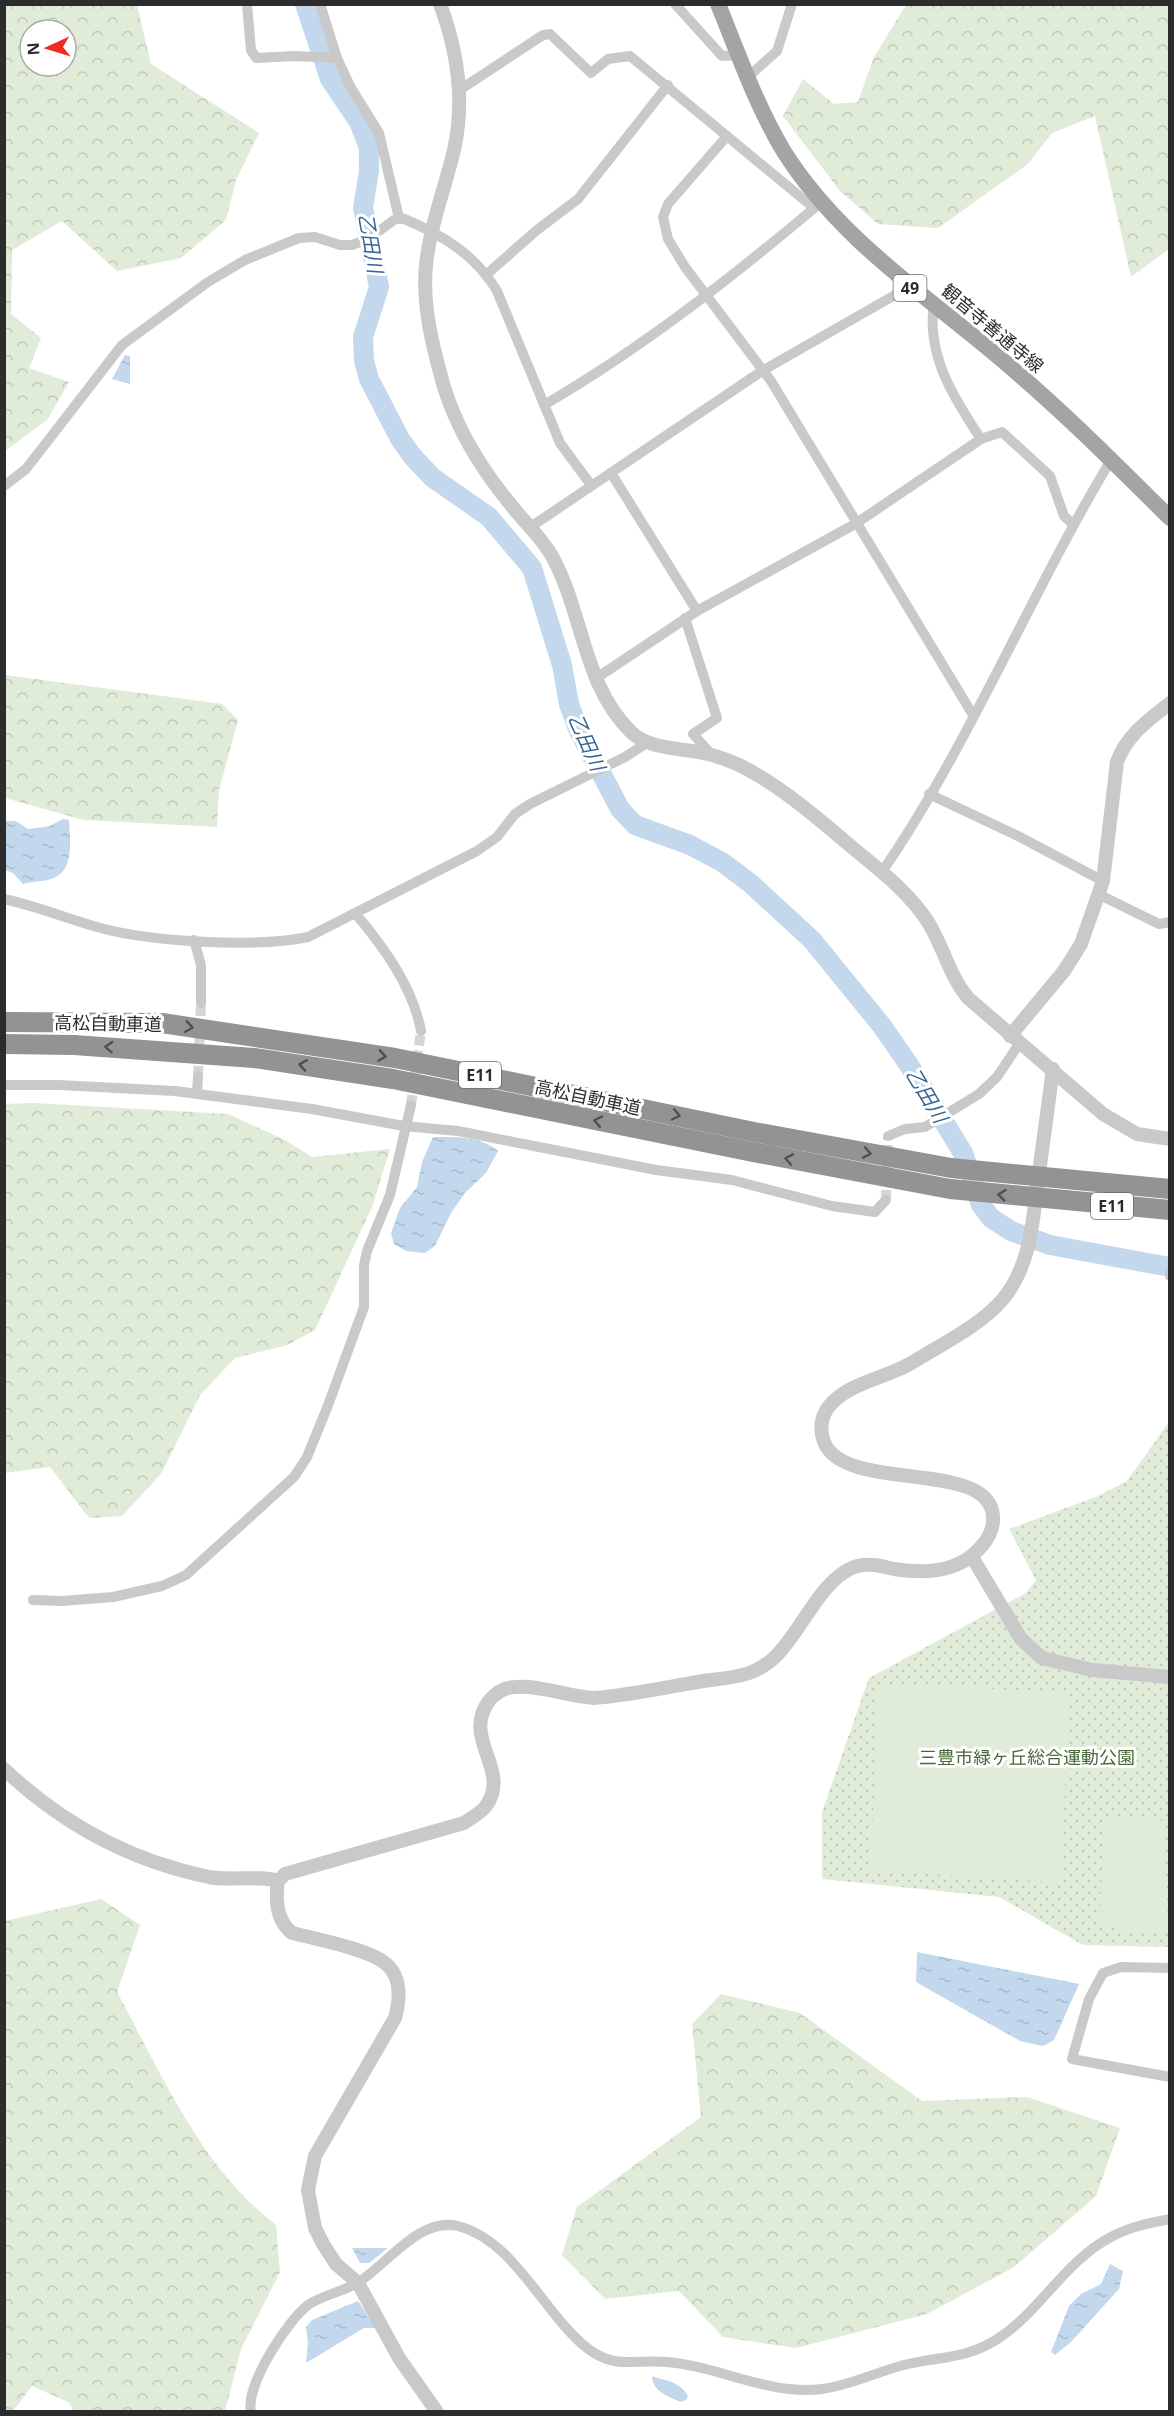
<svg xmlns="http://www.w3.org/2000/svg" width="1174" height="2416" font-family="'Open Sans','Noto Sans JP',sans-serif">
	<defs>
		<pattern id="grass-dots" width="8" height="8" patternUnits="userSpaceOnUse" patternTransform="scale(1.5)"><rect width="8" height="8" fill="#e0ebd8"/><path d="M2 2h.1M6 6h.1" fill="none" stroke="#c0caba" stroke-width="1.8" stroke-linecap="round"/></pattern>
		<pattern id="forest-crowns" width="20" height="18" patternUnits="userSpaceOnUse" patternTransform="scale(1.5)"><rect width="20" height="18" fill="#e0ebd8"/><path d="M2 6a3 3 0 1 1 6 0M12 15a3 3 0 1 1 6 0" fill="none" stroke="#c0caba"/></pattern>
		<pattern id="water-ripples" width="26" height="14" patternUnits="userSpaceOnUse" patternTransform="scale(1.5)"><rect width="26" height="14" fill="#c3d8ed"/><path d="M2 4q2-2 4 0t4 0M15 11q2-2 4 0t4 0" fill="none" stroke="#a8bacb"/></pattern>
	</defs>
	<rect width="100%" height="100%" fill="#fff"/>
	<polygon fill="url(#grass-dots)" points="1169,1422 1169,1947 1083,1945 999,1897 822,1879 822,1812 869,1678 1026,1593 1036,1580 1009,1529 1096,1497 1127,1481"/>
	<g fill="url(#forest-crowns)" fill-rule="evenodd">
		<path d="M5 4 137 5 151 64 259 133 236 180 226 220 181 258 117 271 62 221 12 250 11 314 41 338 29 368 69 382 47 420 5 451ZM30 30H66V66H30Z"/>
		<polygon points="906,5 1169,5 1169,249 1131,277 1095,116 1052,133 1028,164 938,228 878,224 840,191 783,116 803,79 834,104 858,102 874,57"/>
		<polygon points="5,675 222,704 238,720 219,790 217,827 84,820 5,798"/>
		<polygon points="33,1103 228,1114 285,1140 312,1157 390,1149 372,1207 315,1330 287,1345 235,1358 200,1395 161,1474 122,1516 89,1518 50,1467 5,1473 5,1104"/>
		<path d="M101 1899 140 1925 117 1992C161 2073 201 2168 276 2225L280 2272 241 2349 225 2411H74L68 2402 32 2386 13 2411H5V1921Z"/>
		<polygon points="721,1994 800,2013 922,2101 1027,2097 1120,2128 1096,2196 1014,2267 927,2314 796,2348 723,2337 679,2291 605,2299 562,2255 577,2207 701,2117 692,2024"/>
	</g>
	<g fill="#e0ebd8">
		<polygon points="878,1684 1068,1692 1062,1883 871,1870"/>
		<polygon points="1104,1818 1165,1821 1168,1933 1128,1933 1100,1921"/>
	</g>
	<g fill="url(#water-ripples)">
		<polygon points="125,355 130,356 130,384 112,379"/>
		<path d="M63 819 69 820C70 840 75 872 51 879 42 882 32 881 23 884L13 873 5 870V821H16L28 829 50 826Z"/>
		<path d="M433 1137C455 1137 481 1136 498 1151L486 1173 465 1193 451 1213 435 1246 425 1253 406 1251 394 1244 391 1233 400 1208 417 1187 422 1162Z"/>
		<polygon points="917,1952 1079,1984 1054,2040 1043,2046 1020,2041 916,1982"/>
		<polygon points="352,2248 388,2248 369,2263 360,2263"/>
		<polygon points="1110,2264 1123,2271 1119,2289 1071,2342 1055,2355 1051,2352 1069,2306 1081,2294 1101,2284"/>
		<polygon points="358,2301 376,2328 364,2328 306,2363 308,2343 306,2327 312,2320"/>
		<path d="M652 2376C665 2381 680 2381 688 2396L686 2400 681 2402C669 2397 652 2391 652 2376Z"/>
	</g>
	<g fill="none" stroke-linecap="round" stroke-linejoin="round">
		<polyline stroke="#c3d8ed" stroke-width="20" points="305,4 330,79 359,122 369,148 369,171 363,208 379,287 363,337 364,361 369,379 400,439 413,457 433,478 489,517 532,568 562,665 569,704 578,729 620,809 635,825 690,845 722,862 750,883 812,940 882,1026 909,1065 963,1153 981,1205 991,1218 1011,1231 1050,1245 1170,1267"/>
		<g stroke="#d5d5d5" stroke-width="10" stroke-dasharray="10 5" stroke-linecap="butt">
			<polyline points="198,1076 201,1003"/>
			<polyline points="411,1105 421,1031"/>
			<polyline points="886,1200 888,1136"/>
		</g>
		<g stroke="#c9c9c9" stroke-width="10">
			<polyline points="247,4 251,50 256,58 294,56 337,58"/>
			<polyline points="320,4 337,58 351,88 379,133 399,218"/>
			<polyline points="675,4 722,56 739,55"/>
			<polyline points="749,76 777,51 792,4"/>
			<polyline points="461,89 543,35 550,34 591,73 608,59 630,56 814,208"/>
			<polyline points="727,136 668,204 663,217 668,239 685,267 771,381 973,715"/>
			<polyline points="487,274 537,230 578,199 668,85"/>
			<path d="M934 302C926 355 953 397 981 439"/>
			<path d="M544 405C642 348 731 278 818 205"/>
			<polyline points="611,473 697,611"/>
			<path d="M4 486 26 469 122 345 208 282 245 260 299 238 315 237 340 245H352L368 239 394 220 402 218C441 234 475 254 497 291L560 443 591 485"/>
			<polyline points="529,528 762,371 909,287"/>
			<polyline points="685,618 717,718 693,734 712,755"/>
			<polyline points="595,679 697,611 855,524 981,439 1002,432 1050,476 1064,516 1074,525"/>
			<polyline points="929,794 1020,837 1103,881"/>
			<path d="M882 872C971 742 1030 594 1111 460"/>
			<polyline points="1098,894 1159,924 1170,922"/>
			<path d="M4 899C36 906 66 918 97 927 149 942 257 948 308 937L477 851 497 837 515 814 530 804 625 757 648 742"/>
			<path d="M355 913C383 946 413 987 421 1031"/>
			<polyline points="194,940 201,965 201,1003"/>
			<polyline points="4,1085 58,1085 175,1091 312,1109 404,1126 458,1131 656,1170 732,1180 832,1206 875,1212 886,1200"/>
			<polyline points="197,1093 198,1076"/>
			<polyline points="888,1136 905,1129 925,1127 979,1094 997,1077 1019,1044"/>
			<polyline points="1170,1272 1170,1276"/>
			<polyline points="33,1600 61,1601 113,1597 162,1586 186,1575 294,1477 307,1457 327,1408 364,1307 364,1265 367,1251 390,1195 411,1105"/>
			<polyline points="1170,1968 1121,1967 1103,1973 1089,1999 1072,2059 1170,2077"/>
			<path d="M251 2412C245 2386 287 2321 308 2305 322 2295 343 2292 359 2282 388 2263 420 2217 458 2226 514 2240 544 2314 587 2348 615 2370 636 2359 667 2362 718 2366 770 2396 822 2389 852 2385 878 2371 908 2364 943 2356 967 2359 999 2338 1041 2310 1065 2261 1111 2237 1129 2227 1149 2223 1170 2219"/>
		</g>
		<g stroke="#c9c9c9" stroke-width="14">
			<path d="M440 4C458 52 465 101 454 150 445 188 430 226 426 265 422 306 433 348 444 387 458 432 482 470 511 505 525 523 543 539 553 558 584 616 583 685 631 732 649 750 685 748 708 754 723 758 741 765 754 773 790 794 821 821 853 848 879 870 909 892 928 922 943 946 949 975 968 998L1103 1114 1137 1134 1170 1139"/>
			<path d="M1010 1036 1064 971 1081 944 1103 881 1117 762C1127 735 1147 721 1170 703"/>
			<polyline points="972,1557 1021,1639 1042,1658 1092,1670 1170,1677"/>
			<path d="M4 1769C62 1824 131 1861 209 1877 231 1881 261 1875 278 1881"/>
			<path d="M437 2412 399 2358 358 2283 336 2264 323 2244 315 2228 308 2190 315 2156 395 2018C400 2000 402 1976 385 1963 367 1949 316 1939 292 1933 276 1920 275 1900 278 1881L285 1874 464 1823C471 1818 481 1813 486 1806 512 1770 461 1739 489 1701 496 1692 505 1687 516 1687 542 1685 569 1697 594 1698 631 1695 667 1687 703 1681 718 1679 735 1678 749 1673 758 1670 767 1664 774 1658 801 1633 820 1580 854 1567 866 1562 882 1566 894 1569 924 1574 958 1572 979 1549 987 1541 994 1529 993 1517 991 1458 845 1494 824 1442 820 1431 820 1420 827 1409 846 1382 886 1379 913 1362 942 1344 980 1326 1003 1299 1032 1264 1033 1216 1039 1173 1044 1138 1048 1104 1053 1069"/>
		</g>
		<path stroke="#a4a4a4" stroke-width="16" d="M718 4C738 53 756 105 783 150 840 242 935 301 1015 371 1069 417 1119 468 1170 518"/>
		<g stroke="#939393" stroke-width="20">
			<polyline points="4,1022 162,1023 395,1058 754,1132 951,1168 1170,1189"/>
			<polyline points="4,1044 74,1045 254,1058 393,1079 753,1152 950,1189 1170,1210"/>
		</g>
	</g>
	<defs><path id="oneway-chevron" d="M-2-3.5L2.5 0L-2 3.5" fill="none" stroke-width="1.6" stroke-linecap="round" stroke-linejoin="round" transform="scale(1.5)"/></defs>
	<g stroke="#505050">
		<use href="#oneway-chevron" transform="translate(189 1027) rotate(8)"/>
		<use href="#oneway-chevron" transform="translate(109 1047) rotate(-177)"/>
		<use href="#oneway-chevron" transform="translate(382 1056) rotate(9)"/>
		<use href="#oneway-chevron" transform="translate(303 1065) rotate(-171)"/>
		<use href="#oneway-chevron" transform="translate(676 1115) rotate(12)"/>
		<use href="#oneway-chevron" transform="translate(598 1121) rotate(-168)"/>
		<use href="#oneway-chevron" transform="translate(867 1153) rotate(11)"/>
		<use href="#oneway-chevron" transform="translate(789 1159) rotate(-169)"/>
		<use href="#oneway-chevron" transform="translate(1002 1195) rotate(-174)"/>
	</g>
	<g text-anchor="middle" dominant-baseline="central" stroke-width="6" stroke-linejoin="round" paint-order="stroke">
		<g fill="#fff" stroke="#6b6b6b" stroke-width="1.5">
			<rect x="893.5" y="275" width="33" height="26" rx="4.5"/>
			<rect x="459" y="1062" width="42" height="26" rx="4.5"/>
			<rect x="1091" y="1193" width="42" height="26" rx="4.5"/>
		</g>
		<g font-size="16" font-weight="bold" fill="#2c2c2c">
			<text x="910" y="288">49</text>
			<text x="480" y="1075">E11</text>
			<text x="1112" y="1206">E11</text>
		</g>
		<g font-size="18" fill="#2c2c2c" stroke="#fff">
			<text transform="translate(993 328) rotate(40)">観音寺善通寺線</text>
			<text transform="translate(108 1023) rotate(1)">高松自動車道</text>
			<text transform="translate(588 1097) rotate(12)">高松自動車道</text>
		</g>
		<g font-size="18" fill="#496a38" stroke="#fff">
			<text x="1027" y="1757">三豊市緑ヶ丘総合運動公園</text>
		</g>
		<g font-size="20" font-style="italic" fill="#366492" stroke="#fff">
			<text transform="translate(371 243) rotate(80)">乙田川</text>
			<text transform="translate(587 742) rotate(66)">乙田川</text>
			<text transform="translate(927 1095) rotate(59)">乙田川</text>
		</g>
	</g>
	<rect width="1174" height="2416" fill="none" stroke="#2c2c2c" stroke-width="12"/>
	<g transform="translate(48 48) rotate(266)"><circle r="28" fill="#ffffff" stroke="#ababab" stroke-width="1.5"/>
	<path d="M0-4.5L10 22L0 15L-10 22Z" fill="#ef2c23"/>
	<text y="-9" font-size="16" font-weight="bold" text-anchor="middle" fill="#2c2c2c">N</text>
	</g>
</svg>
